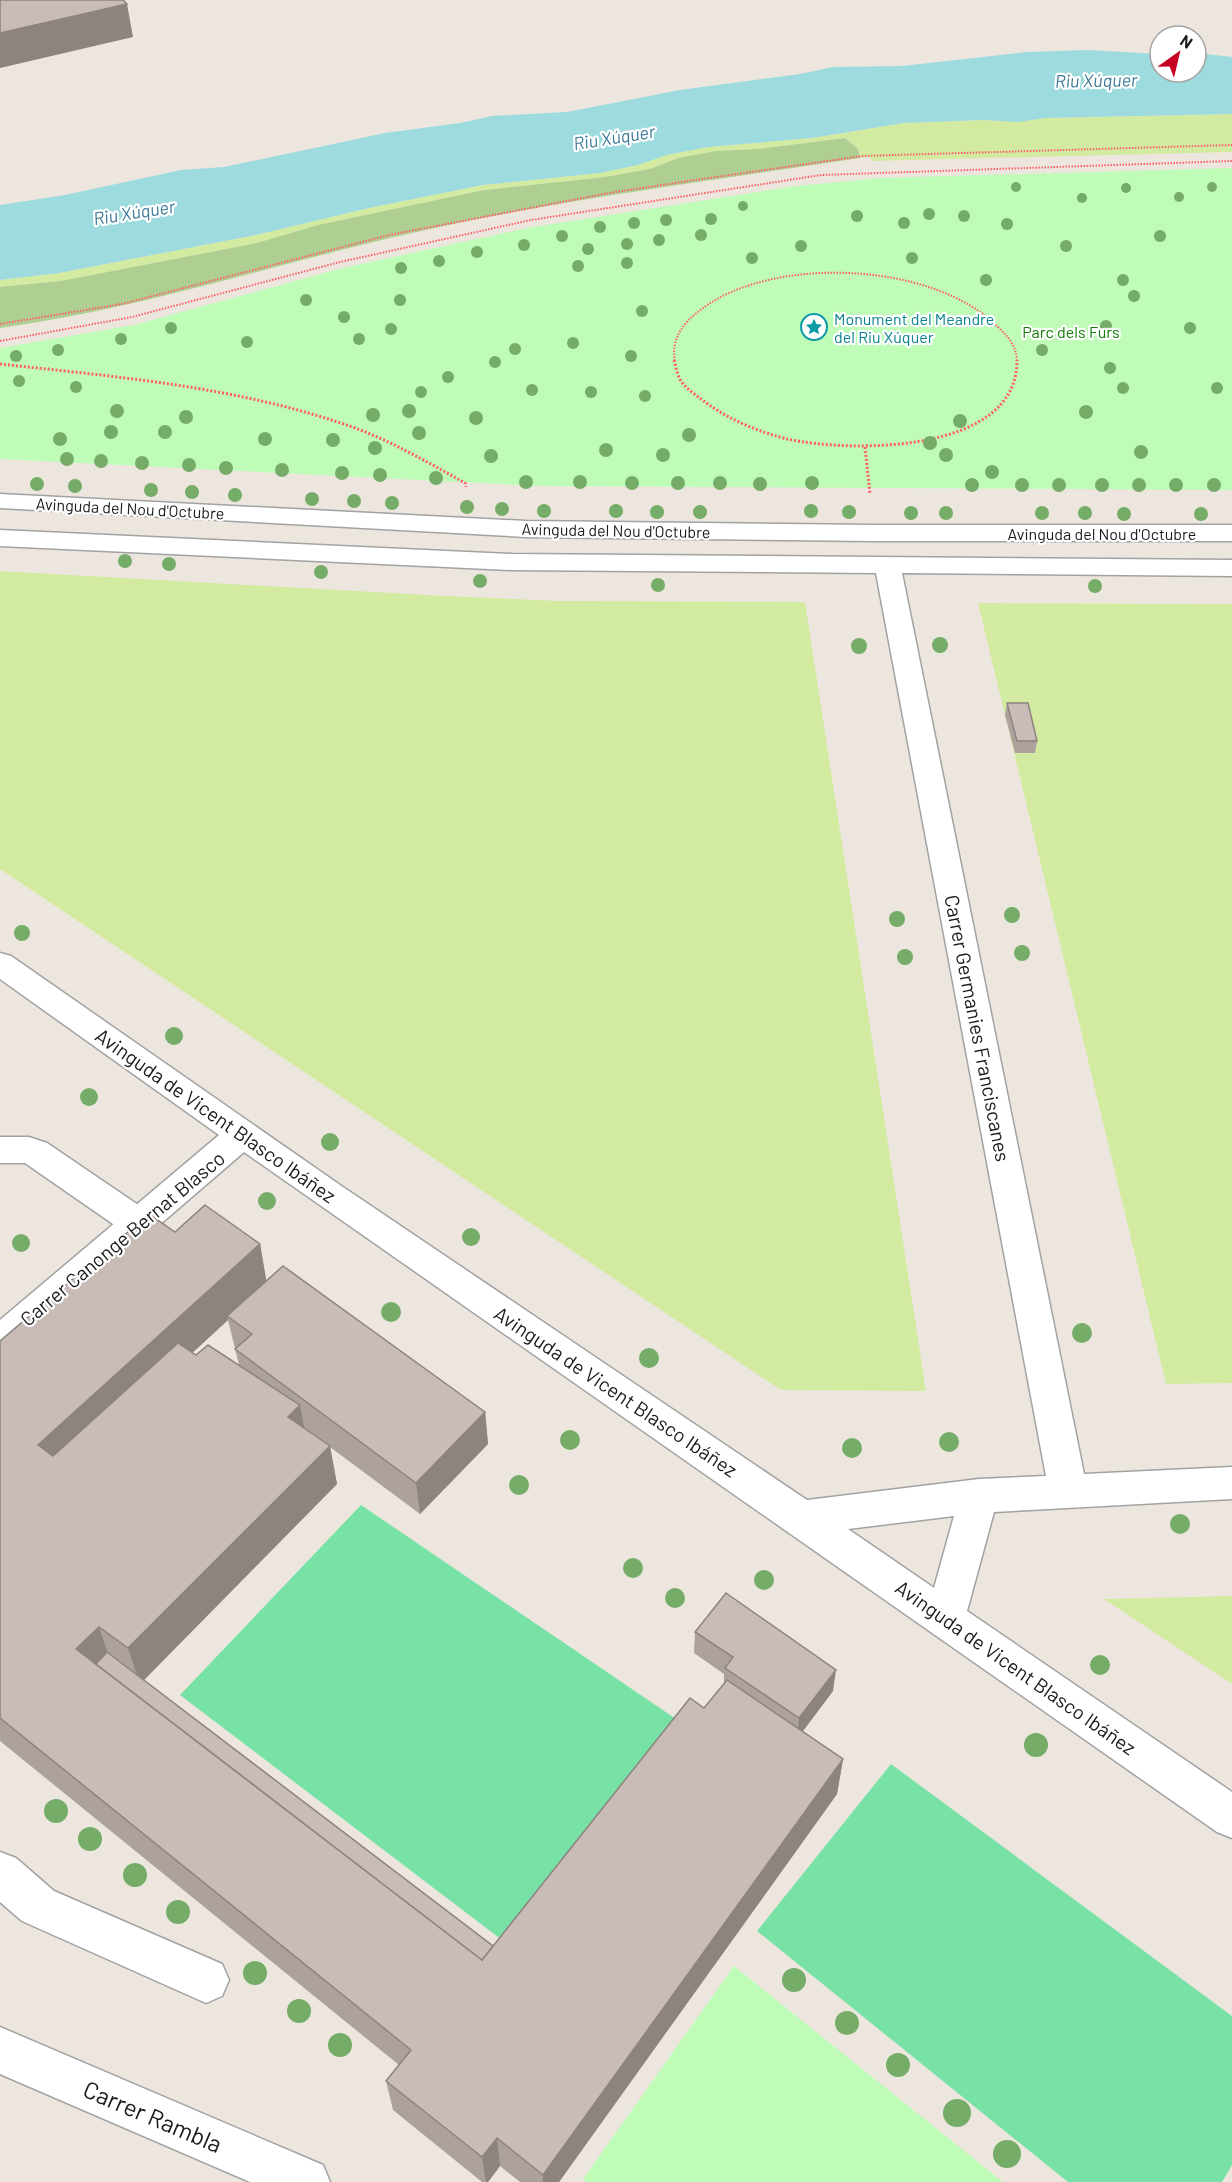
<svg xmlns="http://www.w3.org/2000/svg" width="1232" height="2182" font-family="Barlow,sans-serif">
	<rect width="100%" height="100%" fill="#ede6df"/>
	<g fill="#d3eba1">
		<polygon points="1232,114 1232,152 872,161 870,157 860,158 858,149 845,138 758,149 716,151 678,158 650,169 605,177 484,190 318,225 257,243 61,281 0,287 0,280 59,273 256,235 369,208 483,185 600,173 638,165 667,155 708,147 812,138 904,123 983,120 1018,122 1045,118"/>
		<polygon points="0,571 445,596 560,601 805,602 926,1391 781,1390 0,869"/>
		<polygon points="978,603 1232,604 1232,1383 1166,1384"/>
		<polygon points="1232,1596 1232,1684 1104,1599"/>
	</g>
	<path fill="#aecf91" d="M845 138 858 149 860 158C728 178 594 195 463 222 307 253 158 306 0 328V287L61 281 257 243 318 225 484 190 605 177 650 169 678 158 716 151 758 149Z"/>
	<g fill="#befcb8">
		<polygon points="1232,168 1232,490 540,486 0,459 0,348 134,325 343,268 527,228 796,186 880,178"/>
		<polygon points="734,1966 1003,2182 587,2182 583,2179"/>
	</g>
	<g fill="#78e2a6">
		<polygon points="361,1505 676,1719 502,1940 180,1695"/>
		<polygon points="891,1764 1232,2016 1232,2165 1222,2182 1068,2182 757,1931"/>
	</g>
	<polygon fill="#9ddbde" points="1087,50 1160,54 1160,72 1196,72 1196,53 1232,57 1232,114 1045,118 1018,122 983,120 904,123 812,138 708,147 667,155 638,165 600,173 483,185 369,208 256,235 59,273 0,280 0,205 65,195 181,170 224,167 385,133 460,123 492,116 567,112 680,90 800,74 833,67 902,66 1026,52"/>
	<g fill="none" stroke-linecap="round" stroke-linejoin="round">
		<defs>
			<g id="lane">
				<polygon points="0,1137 29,1137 47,1143 150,1213 155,1223 150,1233 138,1236 126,1233 25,1163 0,1163"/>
				<polygon points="0,1852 16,1858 54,1891 222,1964 229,1980 222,1996 206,2003 22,1921 0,1902"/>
			</g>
			<g id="street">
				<polygon points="0,494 526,521 872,525 1232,525 1232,541 872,541 526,537 0,508"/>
				<path d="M0 530 512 554 1232 560V576L902 573 1084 1474 1232 1467V1499L994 1512 967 1611 1232 1792V1838L1217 1832 244 1152 13 1351 0 1356V1320L219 1135 0 979V953L11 956 340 1185 807 1500 979 1479 1046 1476 876 573 512 570 0 546ZM954 1516 934 1588 848 1529Z"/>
				<polygon points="0,2027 323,2165 330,2182 250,2182 0,2074"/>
			</g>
		</defs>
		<use href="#lane" stroke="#a2a2a2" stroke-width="3"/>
		<use href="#street" stroke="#a2a2a2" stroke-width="3"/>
		<g stroke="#ff5e6a" stroke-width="2" stroke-dasharray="1.5 1.5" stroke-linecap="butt">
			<polyline points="0,324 122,304 389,235 609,193 695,180 862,156 1232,145"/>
			<polyline points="0,341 132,317 340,262 531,220 821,175 1232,161"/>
			<path d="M675 361C670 338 685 321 703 308 775 255 934 262 998 327 1009 338 1016 345 1017 361"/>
		</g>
		<g stroke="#ff5e6a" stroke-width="3" stroke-dasharray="2 2" stroke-linecap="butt">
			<path d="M674 360C676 367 677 375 681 381 686 388 694 394 701 399 727 419 756 431 787 439 851 453 1018 454 1017 360"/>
			<path d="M0 364C119 377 241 387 355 428 393 442 429 463 465 483L466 487"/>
			<polyline points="865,447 870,494"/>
		</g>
		<use href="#lane" fill="#fff" fill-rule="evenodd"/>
		<use href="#street" fill="#fff" fill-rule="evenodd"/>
	</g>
	<g fill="#74ac68">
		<circle cx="1016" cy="187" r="5"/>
		<circle cx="1212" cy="187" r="5"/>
		<circle cx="1126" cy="188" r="5"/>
		<circle cx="1179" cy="197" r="5"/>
		<circle cx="1082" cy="198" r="5"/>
		<circle cx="743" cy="206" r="5"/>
		<circle cx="929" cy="214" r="6"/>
		<circle cx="857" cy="216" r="6"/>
		<circle cx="964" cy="216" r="6"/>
		<circle cx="711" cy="219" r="6"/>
		<circle cx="666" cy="220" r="6"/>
		<circle cx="634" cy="223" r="6"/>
		<circle cx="904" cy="223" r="6"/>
		<circle cx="1007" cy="224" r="6"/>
		<circle cx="600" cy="227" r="6"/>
		<circle cx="701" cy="235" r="6"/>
		<circle cx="562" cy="236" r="6"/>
		<circle cx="1160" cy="236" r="6"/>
		<circle cx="659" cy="240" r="6"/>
		<circle cx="627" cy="244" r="6"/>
		<circle cx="524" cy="245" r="6"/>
		<circle cx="801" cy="246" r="6"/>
		<circle cx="1066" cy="246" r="6"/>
		<circle cx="588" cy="249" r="6"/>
		<circle cx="477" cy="252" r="6"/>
		<circle cx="752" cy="258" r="6"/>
		<circle cx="912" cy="258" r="6"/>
		<circle cx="439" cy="261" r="6"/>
		<circle cx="627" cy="263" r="6"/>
		<circle cx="578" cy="266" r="6"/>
		<circle cx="401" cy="268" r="6"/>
		<circle cx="986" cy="280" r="6"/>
		<circle cx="1123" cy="280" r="6"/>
		<circle cx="1134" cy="296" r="6"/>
		<circle cx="306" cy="300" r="6"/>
		<circle cx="400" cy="300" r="6"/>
		<circle cx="642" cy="311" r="6"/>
		<circle cx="344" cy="317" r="6"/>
		<circle cx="1106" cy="326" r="6"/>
		<circle cx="171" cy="328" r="6"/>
		<circle cx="1190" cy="328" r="6"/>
		<circle cx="391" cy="329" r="6"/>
		<circle cx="121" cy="339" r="6"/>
		<circle cx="359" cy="339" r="6"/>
		<circle cx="247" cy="342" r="6"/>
		<circle cx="573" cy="343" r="6"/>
		<circle cx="515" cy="349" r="6"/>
		<circle cx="58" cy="350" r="6"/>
		<circle cx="1042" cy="350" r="6"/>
		<circle cx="16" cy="356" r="6"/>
		<circle cx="631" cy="356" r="6"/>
		<circle cx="495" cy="362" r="6"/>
		<circle cx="1110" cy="368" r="6"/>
		<circle cx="448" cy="377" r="6"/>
		<circle cx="19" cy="381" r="6"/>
		<circle cx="76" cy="387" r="6"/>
		<circle cx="1123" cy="388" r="6"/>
		<circle cx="1217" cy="388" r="6"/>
		<circle cx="532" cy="390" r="6"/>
		<circle cx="421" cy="392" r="6"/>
		<circle cx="591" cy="392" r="6"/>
		<circle cx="645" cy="396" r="6"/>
		<circle cx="117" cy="411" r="7"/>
		<circle cx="409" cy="411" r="7"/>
		<circle cx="1086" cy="412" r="7"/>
		<circle cx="373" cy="415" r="7"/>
		<circle cx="186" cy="417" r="7"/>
		<circle cx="476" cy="418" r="7"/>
		<circle cx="960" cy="421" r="7"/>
		<circle cx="111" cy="432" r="7"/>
		<circle cx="165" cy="432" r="7"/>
		<circle cx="419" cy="433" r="7"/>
		<circle cx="689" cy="435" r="7"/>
		<circle cx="60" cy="439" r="7"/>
		<circle cx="265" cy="439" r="7"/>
		<circle cx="333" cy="440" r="7"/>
		<circle cx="930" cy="443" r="7"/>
		<circle cx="375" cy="448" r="7"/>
		<circle cx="606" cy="450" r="7"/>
		<circle cx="1141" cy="452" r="7"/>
		<circle cx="663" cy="455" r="7"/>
		<circle cx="946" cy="455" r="7"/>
		<circle cx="491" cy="456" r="7"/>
		<circle cx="67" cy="459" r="7"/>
		<circle cx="101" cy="461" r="7"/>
		<circle cx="142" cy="463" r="7"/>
		<circle cx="189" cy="465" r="7"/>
		<circle cx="226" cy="468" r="7"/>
		<circle cx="282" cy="470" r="7"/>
		<circle cx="992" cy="472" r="7"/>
		<circle cx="342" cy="473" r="7"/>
		<circle cx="380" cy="475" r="7"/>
		<circle cx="436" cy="478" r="7"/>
		<circle cx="526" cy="482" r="7"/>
		<circle cx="580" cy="482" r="7"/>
		<circle cx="632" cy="483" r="7"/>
		<circle cx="678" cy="483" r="7"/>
		<circle cx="720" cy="483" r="7"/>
		<circle cx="812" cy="483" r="7"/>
		<circle cx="37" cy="484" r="7"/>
		<circle cx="760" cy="484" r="7"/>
		<circle cx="972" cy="485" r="7"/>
		<circle cx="1022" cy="485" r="7"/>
		<circle cx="1059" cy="485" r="7"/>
		<circle cx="1102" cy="485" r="7"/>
		<circle cx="1139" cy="485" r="7"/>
		<circle cx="1176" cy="485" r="7"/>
		<circle cx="1214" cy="485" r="7"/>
		<circle cx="75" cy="486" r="7"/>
		<circle cx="151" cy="490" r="7"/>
		<circle cx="192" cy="492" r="7"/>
		<circle cx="235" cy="495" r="7"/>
		<circle cx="312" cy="499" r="7"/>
		<circle cx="354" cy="501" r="7"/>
		<circle cx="392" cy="503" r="7"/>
		<circle cx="467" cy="507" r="7"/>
		<circle cx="502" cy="509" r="7"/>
		<circle cx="544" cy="511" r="7"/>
		<circle cx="616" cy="511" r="7"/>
		<circle cx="811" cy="511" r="7"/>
		<circle cx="657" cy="512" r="7"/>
		<circle cx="700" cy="512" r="7"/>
		<circle cx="849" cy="512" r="7"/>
		<circle cx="911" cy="513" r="7"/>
		<circle cx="946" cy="513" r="7"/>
		<circle cx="1042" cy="513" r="7"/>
		<circle cx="1085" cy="513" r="7"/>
		<circle cx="1124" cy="514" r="7"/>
		<circle cx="1201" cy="514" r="7"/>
		<circle cx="125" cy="561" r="7"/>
		<circle cx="169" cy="564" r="7"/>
		<circle cx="321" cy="572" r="7"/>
		<circle cx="480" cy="581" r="7"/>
		<circle cx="658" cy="585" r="7"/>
		<circle cx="1095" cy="586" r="7"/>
		<circle cx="940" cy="645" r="8"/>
		<circle cx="859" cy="646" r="8"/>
		<circle cx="1012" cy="915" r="8"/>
		<circle cx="897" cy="919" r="8"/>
		<circle cx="22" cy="933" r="8"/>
		<circle cx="1022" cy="953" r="8"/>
		<circle cx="905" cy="957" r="8"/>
		<circle cx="174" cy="1036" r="9"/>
		<circle cx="89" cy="1097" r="9"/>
		<circle cx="330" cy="1142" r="9"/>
		<circle cx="267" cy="1201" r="9"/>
		<circle cx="471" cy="1237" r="9"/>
		<circle cx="21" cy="1243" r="9"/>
		<circle cx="391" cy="1312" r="10"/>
		<circle cx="1082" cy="1333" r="10"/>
		<circle cx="649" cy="1358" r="10"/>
		<circle cx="570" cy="1440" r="10"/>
		<circle cx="949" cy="1442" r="10"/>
		<circle cx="852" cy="1448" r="10"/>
		<circle cx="519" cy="1485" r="10"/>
		<circle cx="1180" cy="1524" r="10"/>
		<circle cx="633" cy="1568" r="10"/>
		<circle cx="764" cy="1580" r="10"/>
		<circle cx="675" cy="1598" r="10"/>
		<circle cx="1100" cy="1665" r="10"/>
		<circle cx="1036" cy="1745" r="12"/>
		<circle cx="56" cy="1811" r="12"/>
		<circle cx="90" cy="1839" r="12"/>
		<circle cx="135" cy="1875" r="12"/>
		<circle cx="178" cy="1912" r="12"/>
		<circle cx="255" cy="1973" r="12"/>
		<circle cx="794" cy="1980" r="12"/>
		<circle cx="299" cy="2011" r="12"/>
		<circle cx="847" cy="2023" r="12"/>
		<circle cx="340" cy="2045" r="12"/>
		<circle cx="898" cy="2065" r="12"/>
		<circle cx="957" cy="2113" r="14"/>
		<circle cx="1007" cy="2154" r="14"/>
	</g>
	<g fill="#ada19d" fill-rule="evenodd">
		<polygon points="1007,703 1037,741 1035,753 1015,753 1005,715"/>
		<path d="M175 1232 260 1244 266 1281 485 1412 488 1444 420 1514 330 1447 337 1484 144 1680 493 1946 704 1708 724 1684V1674L694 1653 695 1632 833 1691 802 1732 843 1759 837 1794 559 2182H520L500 2166 488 2182H482L393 2110 386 2081 399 2065 0 1741V1341ZM228 1320 239 1365 196 1355 192 1353Z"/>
	</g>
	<g fill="#8d837f">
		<polygon points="127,4 133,37 0,68 0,33"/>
		<polygon points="260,1244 267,1284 227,1316 228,1320 51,1483 38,1445"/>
		<polygon points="300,1405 307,1443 288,1417"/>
		<polygon points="485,1412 488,1444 420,1514 416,1483"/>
		<polygon points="330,1446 337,1484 140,1684 128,1648"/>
		<polygon points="99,1627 111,1663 85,1674 76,1649"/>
		<polygon points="836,1670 833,1691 797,1739 799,1718"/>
		<polygon points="843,1759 837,1794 559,2182 543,2182 543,2175"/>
		<polygon points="497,2138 500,2166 488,2182 486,2182 482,2157"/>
	</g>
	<g fill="#c9bbb6" stroke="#8d837f" stroke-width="1.5">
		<polygon points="0,0 123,0 127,4 0,33"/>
		<polygon points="1007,703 1028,703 1037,741 1017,741"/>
		<polygon points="205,1205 260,1244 38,1445 53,1456 178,1343 196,1355 208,1345 300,1405 288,1417 330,1446 128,1648 99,1627 76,1649 482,1960 690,1698 704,1708 727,1680 843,1759 543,2175 497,2138 482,2157 386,2081 411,2050 0,1718 0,1341 149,1214 175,1232"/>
		<polygon points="283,1266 485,1412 416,1483 235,1349 252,1334 227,1316"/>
		<polygon points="726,1593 836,1670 799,1718 725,1668 733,1657 695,1632"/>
		<polygon points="107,1652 493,1946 482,1960 96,1664"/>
	</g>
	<defs>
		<symbol id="sight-ring" viewBox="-11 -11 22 22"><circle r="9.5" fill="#fff" stroke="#0f9aa8" stroke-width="1.5"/><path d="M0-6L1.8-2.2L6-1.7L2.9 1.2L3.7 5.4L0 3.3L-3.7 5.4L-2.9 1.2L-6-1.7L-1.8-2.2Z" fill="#0f9aa8"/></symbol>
	</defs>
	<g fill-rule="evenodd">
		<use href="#sight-ring" x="799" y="312" width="30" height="30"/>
	</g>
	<g text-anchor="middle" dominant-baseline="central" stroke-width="4.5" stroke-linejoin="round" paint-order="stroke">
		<g font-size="16" fill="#0d838f" stroke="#fff" text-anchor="start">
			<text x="834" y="318">Monument del Meandre<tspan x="834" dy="18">del Riu Xúquer</tspan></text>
		</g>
		<g font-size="16" fill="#117c06" stroke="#fff">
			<text x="1071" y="331">Parc dels Furs</text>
		</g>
		<g font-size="16" fill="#1b1b1b" stroke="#fff">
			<text transform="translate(130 508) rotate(3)">Avinguda del Nou d'Octubre</text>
			<text transform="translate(616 530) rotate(1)">Avinguda del Nou d'Octubre</text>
			<text x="1102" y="533">Avinguda del Nou d'Octubre</text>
		</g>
		<g font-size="18" font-style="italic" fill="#3c7a96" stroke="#fff">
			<text transform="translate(1096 80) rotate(-1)">Riu Xúquer</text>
			<text transform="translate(614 137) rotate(-9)">Riu Xúquer</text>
			<text transform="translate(134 212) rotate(-9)">Riu Xúquer</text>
		</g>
		<g font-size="20" fill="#1b1b1b" stroke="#fff">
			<text transform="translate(978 1028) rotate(79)">Carrer Germanies Franciscanes</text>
			<text transform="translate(216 1115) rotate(35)">Avinguda de Vicent Blasco Ibáñez</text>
			<text transform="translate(122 1238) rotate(-40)">Carrer Canonge Bernat Blasco</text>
			<text transform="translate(616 1391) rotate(34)">Avinguda de Vicent Blasco Ibáñez</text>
			<text transform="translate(1016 1667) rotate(35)">Avinguda de Vicent Blasco Ibáñez</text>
		</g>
		<g font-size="24" fill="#1b1b1b" stroke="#fff">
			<text transform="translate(153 2116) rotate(23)">Carrer Rambla</text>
		</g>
	</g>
	<g transform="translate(1178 54) rotate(34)"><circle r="28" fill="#ffffff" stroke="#a4a4a4" stroke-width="1.5"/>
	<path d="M0-4.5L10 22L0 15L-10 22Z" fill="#c50023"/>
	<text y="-9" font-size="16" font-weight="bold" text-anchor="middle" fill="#1b1b1b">N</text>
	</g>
</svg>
